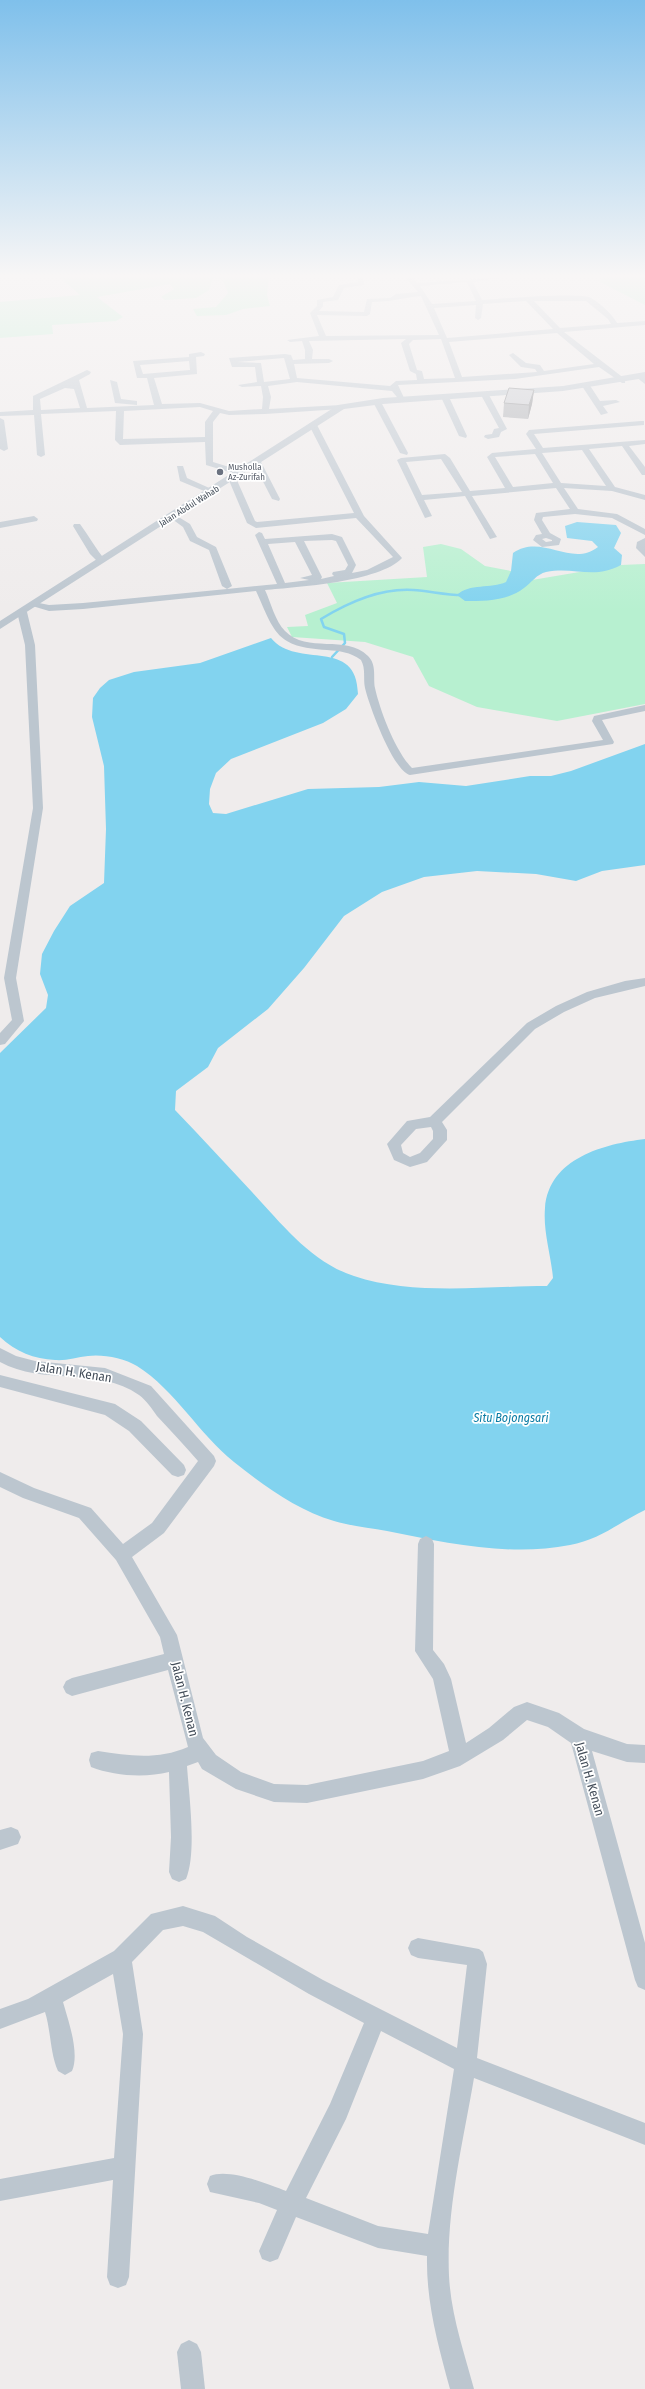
<svg xmlns="http://www.w3.org/2000/svg" width="645" height="2389" font-family="'Fira Sans Condensed',sans-serif">
	<rect width="100%" height="100%" fill="#efecec"/>
	<g fill="#b7f0d0">
		<polygon points="59,277 269,277 267,295 270,306 243,309 226,315 197,316 193,309 216,307 228,293 223,280 213,278 209,290 196,298 165,300 161,297 174,289 170,284 97,297 123,317 116,321 52,325 53,334 0,338 0,302 80,295"/>
		<polygon points="603,277 645,277 645,305 600,282"/>
		<polygon points="441,544 461,549 485,566 511,571 532,580 621,565 645,564 645,704 557,721 477,707 429,686 413,657 365,642 292,637 287,627 308,626 305,615 337,603 327,583 427,577 423,547"/>
	</g>
	<g fill="#82d3ef">
		<path d="M577 522 616 525 621 533 614 548 622 555 621 565C593 580 574 566 546 572 537 574 531 583 524 588 507 601 485 601 465 601L457 595C469 583 491 589 506 582L511 571 513 553C542 533 571 568 598 547L592 541 567 538 565 526Z"/>
		<path d="M271 638C297 670 357 636 358 694L346 709 323 723 231 759 216 773 210 789 209 804 213 813 226 814 308 789 379 787 419 782 466 786 530 776H551L571 771 645 744V865L602 871 576 881 536 874 477 871 424 877 382 892 344 916 304 968 268 1009 218 1048 208 1067 176 1091 175 1110C201 1137 226 1164 252 1192 282 1224 311 1262 354 1276 413 1296 486 1286 547 1286L553 1278C551 1255 543 1232 545 1208 549 1158 604 1144 645 1139V1510C620 1522 599 1540 570 1545 510 1557 446 1543 387 1531 370 1528 351 1526 334 1521 297 1510 264 1486 234 1462 199 1434 175 1390 137 1366 124 1358 102 1354 88 1356 77 1357 66 1361 55 1360 34 1359 16 1352 0 1337V1053L46 1008 48 995 40 974 42 954 54 931 70 906 104 883 106 829 104 766 92 717 93 698 100 688 109 680 134 672 200 663Z"/>
	</g>
	<g fill="none" stroke-linecap="round" stroke-linejoin="round">
		<path stroke="#82d3ef" stroke-width="2.5" d="M332 657 345 643 344 634 324 627 321 619C349 602 380 588 413 590 430 591 445 595 462 595"/>
		<g fill="#bcc6cf" fill-rule="evenodd">
			<path d="M357 277H363L364 285 344 288 338 300 323 302V306L319 311 364 312 367 299 390 298 396 294 418 292 405 277H412L417 283 506 277 473 282 482 300C499 299 580 292 591 298 600 303 612 314 617 323L645 321V325L564 332 625 379V383H622L599 367 515 379 398 385 405 400 401 402 392 391 297 382 268 386 271 397 269 409 341 405 345 407 341 409 265 414 229 415 220 413 213 422V462L242 471 243 473 239 475 206 465 205 442 120 445 115 440 116 411 41 414 45 455 41 457 37 455 34 415 0 416V412L33 410V396L87 370 91 372 90 374 79 380 87 408 154 405 147 378H137L133 361 189 357V354L201 352 205 354 204 356 196 357 197 374 154 378 162 404 200 403 229 411 262 409 263 397 261 386 242 387 238 385 257 382 255 367H232L229 358 285 354 291 355 293 360 305 359V350L302 341 290 342 287 340 319 336 310 313 317 306V300L333 297 339 285 358 282ZM467 282 476 301 432 304 420 286ZM421 296 439 335 326 336 317 315 367 316 370 314 372 302C390 302 402 298 421 296ZM526 301 553 329 447 338 434 308 476 305 475 318 478 320 481 318 483 304ZM534 301H586L608 319 611 324 560 328ZM557 333 594 364 544 371 540 365 526 363 513 353 509 355 521 367 535 369 537 372 462 377 449 342ZM406 339 401 343 410 371 416 374 417 380 396 381 390 386 297 378 294 364 329 363 333 361 329 359H312L313 350 309 341ZM441 339 455 378 424 379 422 371 417 370 409 344 413 340ZM284 358 290 379 264 382 261 363 237 362ZM189 361 190 370 143 374 140 365ZM65 388 74 389 80 408 41 410 40 399ZM200 407 213 411 205 422V437L123 439 124 411Z"/>
			<polygon points="640,375 645,378 645,384 636,377"/>
			<polygon points="110,380 117,382 121,399 137,401 137,405 115,403"/>
			<polygon points="583,384 589,384 600,401 616,400 620,402 603,406 608,413 601,415 582,386"/>
			<polygon points="485,393 489,395 507,429 501,432 499,437 488,439 484,437 485,435 492,434 494,429 499,428 481,395"/>
			<polygon points="445,395 449,397 467,436 466,438 459,436 441,397"/>
			<polygon points="377,400 381,402 408,453 407,455 400,453 373,402"/>
			<polygon points="0,418 4,420 8,449 4,451 0,449"/>
			<path d="M641 421H644V425L534 434 543 448 645 440V444L629 446 645 467V475H642L622 446 589 449 615 487 645 495V500L612 491 564 488 578 509 617 514 645 529V535L612 518 575 514 543 517 542 520 550 533 561 539 559 545 542 547 533 540 536 535 542 534 534 520 536 513 570 509 556 488 472 496 497 537 490 539 465 496 424 500 432 516 425 518 397 460 401 458 445 454 450 458 470 491 505 488 487 457 492 453 536 449 526 434 529 430ZM582 450 606 486 561 483 542 453ZM535 454 553 483 513 487 495 457ZM441 459 462 492 422 495 406 462ZM546 538 552 540V541L546 542 542 539Z"/>
			<path d="M310 423 317 425 364 516 402 558C380 582 297 587 265 590 271 603 275 621 285 631 307 654 346 634 368 656 377 665 373 677 375 688 380 711 396 752 412 768L603 740 592 721 594 716 645 705V711L602 720 614 742 613 744 410 775C393 771 369 705 365 688 363 678 366 669 361 660 350 652 340 651 327 650 276 647 275 633 256 591L83 609 49 611 29 605 34 602 49 605 83 603 227 589 222 586 209 550 190 541 183 527 168 516 172 513 190 524 197 537 216 547 232 586 227 589 277 584 255 535 259 532 262 533 265 539 332 534 342 537 356 565 352 573 367 570 393 557 356 518 256 528 247 523 228 478 229 476 236 478 255 521 257 522 354 513 309 425ZM332 540 336 541 348 565 345 570 333 572 332 574 334 576 321 579 322 577 304 541ZM295 542 312 575 300 578 309 580 285 583 268 544Z"/>
			<polygon points="254,460 261,462 280,499 279,501 272,499 253,462"/>
			<polygon points="177,466 183,466 187,478 216,491 209,493 180,481"/>
			<polygon points="34,516 38,519 37,521 0,528 0,522"/>
			<path d="M74 524H80C89 536 96 549 105 560L104 562H98L90 554 73 526Z"/>
			<polygon points="645,538 645,557 636,548 637,542"/>
			<polygon points="22,609 27,612 35,645 43,808 16,978 24,1021 5,1044 0,1045 0,1033 12,1020 4,978 33,808 25,645 17,612"/>
			<path d="M645 978V986L595 998 564 1012 535 1029 442 1122 447 1130V1140L427 1162 410 1167 394 1160 387 1144 407 1121 430 1117 527 1023 556 1006 587 992 625 981ZM431 1127 433 1131V1139L420 1153 410 1157 403 1153 401 1145 416 1129Z"/>
			<path d="M0 1348 16 1356 35 1361 105 1368 151 1386 214 1456 216 1461 214 1466 164 1533 132 1557 177 1635 203 1738 216 1755 241 1772 274 1784 307 1785 423 1761 449 1751 433 1679 415 1651 418 1544 420 1539 426 1536 432 1539 434 1544 433 1650 444 1664 451 1679 466 1743 489 1728 514 1707 527 1702 559 1713 584 1729 627 1744 645 1745V1763L627 1762 592 1751 645 1943V1990L638 1987 635 1980 571 1743 548 1727 527 1720 503 1740 460 1766 423 1779 307 1803 274 1802 236 1789 202 1769 198 1762 187 1766C189 1795 197 1853 186 1879L179 1882 172 1879 169 1872 171 1837 169 1772C145 1778 114 1776 91 1767L89 1760 91 1753 98 1751C129 1756 158 1760 188 1747L168 1670 72 1696 66 1693 63 1687 66 1681 72 1678 164 1654 160 1637 116 1560 79 1518 23 1498 0 1487V1472L34 1488 91 1508 123 1544 152 1523 198 1461C185 1446 171 1431 157 1416 152 1409 146 1400 139 1395 98 1366 43 1386 0 1362Z"/>
			<polygon points="0,1375 115,1404 141,1421 184,1465 186,1470 184,1475 178,1477 172,1475 129,1431 105,1415 0,1387"/>
			<polygon points="11,1827 18,1830 21,1837 18,1844 0,1850 0,1830"/>
			<path d="M183 1906 215 1916 247 1937 323 1980 457 2048 467 1965 418 1958 411 1955 408 1948 411 1941 418 1938 479 1949 483 1952 487 1964 477 2058 645 2123V2145L474 2078C463 2143 446 2210 449 2276 451 2315 464 2352 474 2389H450C438 2345 426 2302 427 2256L378 2248 296 2217 278 2259 270 2262 262 2259 259 2251 277 2210 259 2203 210 2192 207 2184 210 2176C229 2168 267 2184 286 2191L330 2104 364 2023 309 1994 203 1932 183 1926 163 1930 132 1962 143 2034 129 2277 126 2285 118 2288 110 2285 107 2277 113 2180 0 2201V2179L114 2158 123 2034 113 1974 63 2002C68 2020 80 2053 72 2071L65 2075 58 2071C50 2053 51 2031 45 2012L0 2029V2009L28 1999 114 1951 151 1914ZM381 2031 454 2069 428 2234 378 2226 306 2198 346 2119Z"/>
			<polygon points="189,2340 197,2344 201,2352 205,2389 181,2389 177,2352 181,2344"/>
		</g>
		<polygon fill="#bcc6cf" fill-rule="evenodd" points="645,372 645,378 563,391 383,404 344,409 0,629 0,621 338,405 383,398 563,386"/>
	</g>
	<polygon fill="#acafb4" points="534,390 532,404 528,419 503,417 504,403"/>
	<polygon fill="#8c8e92" points="534,390 532,404 528,419 529,405"/>
	<polygon fill="#c8cbd1" stroke="#8c8e92" points="509,388 534,390 529,405 504,403"/>
	<linearGradient id="sky" x2="0" y2="1"><stop stop-color="#7fc0eb"/><stop offset="0.45" stop-color="#f8f6f6"/><stop offset="1" stop-color="#f8f6f6" stop-opacity="0"/></linearGradient>
	<rect width="645" height="612" fill="url(#sky)"/>
	<circle fill="#6b7280" stroke="#fff" stroke-width="1.5" cx="220" cy="472" r="4"/>
	<g text-anchor="middle" dominant-baseline="central" stroke-width="3.5" stroke-linejoin="round" paint-order="stroke">
		<g font-size="9" fill="#5b616d" stroke="#fff" text-anchor="start">
			<text x="228" y="467">Musholla<tspan x="228" dy="10">Az-Zurifah</tspan></text>
		</g>
		<g font-size="9" fill="#444e5a" stroke="#fff">
			<text transform="translate(189 506) rotate(-32)">Jalan Abdul Wahab</text>
		</g>
		<g font-size="12" font-style="italic" fill="#077aa3" stroke="#fff">
			<text x="511" y="1418">Situ Bojongsari</text>
		</g>
		<g font-size="13" fill="#444e5a" stroke="#fff">
			<text transform="translate(74 1372) rotate(9)">Jalan H. Kenan</text>
			<text transform="translate(185 1699) rotate(76)">Jalan H. Kenan</text>
			<text transform="translate(590 1779) rotate(74)">Jalan H. Kenan</text>
		</g>
	</g>
</svg>
